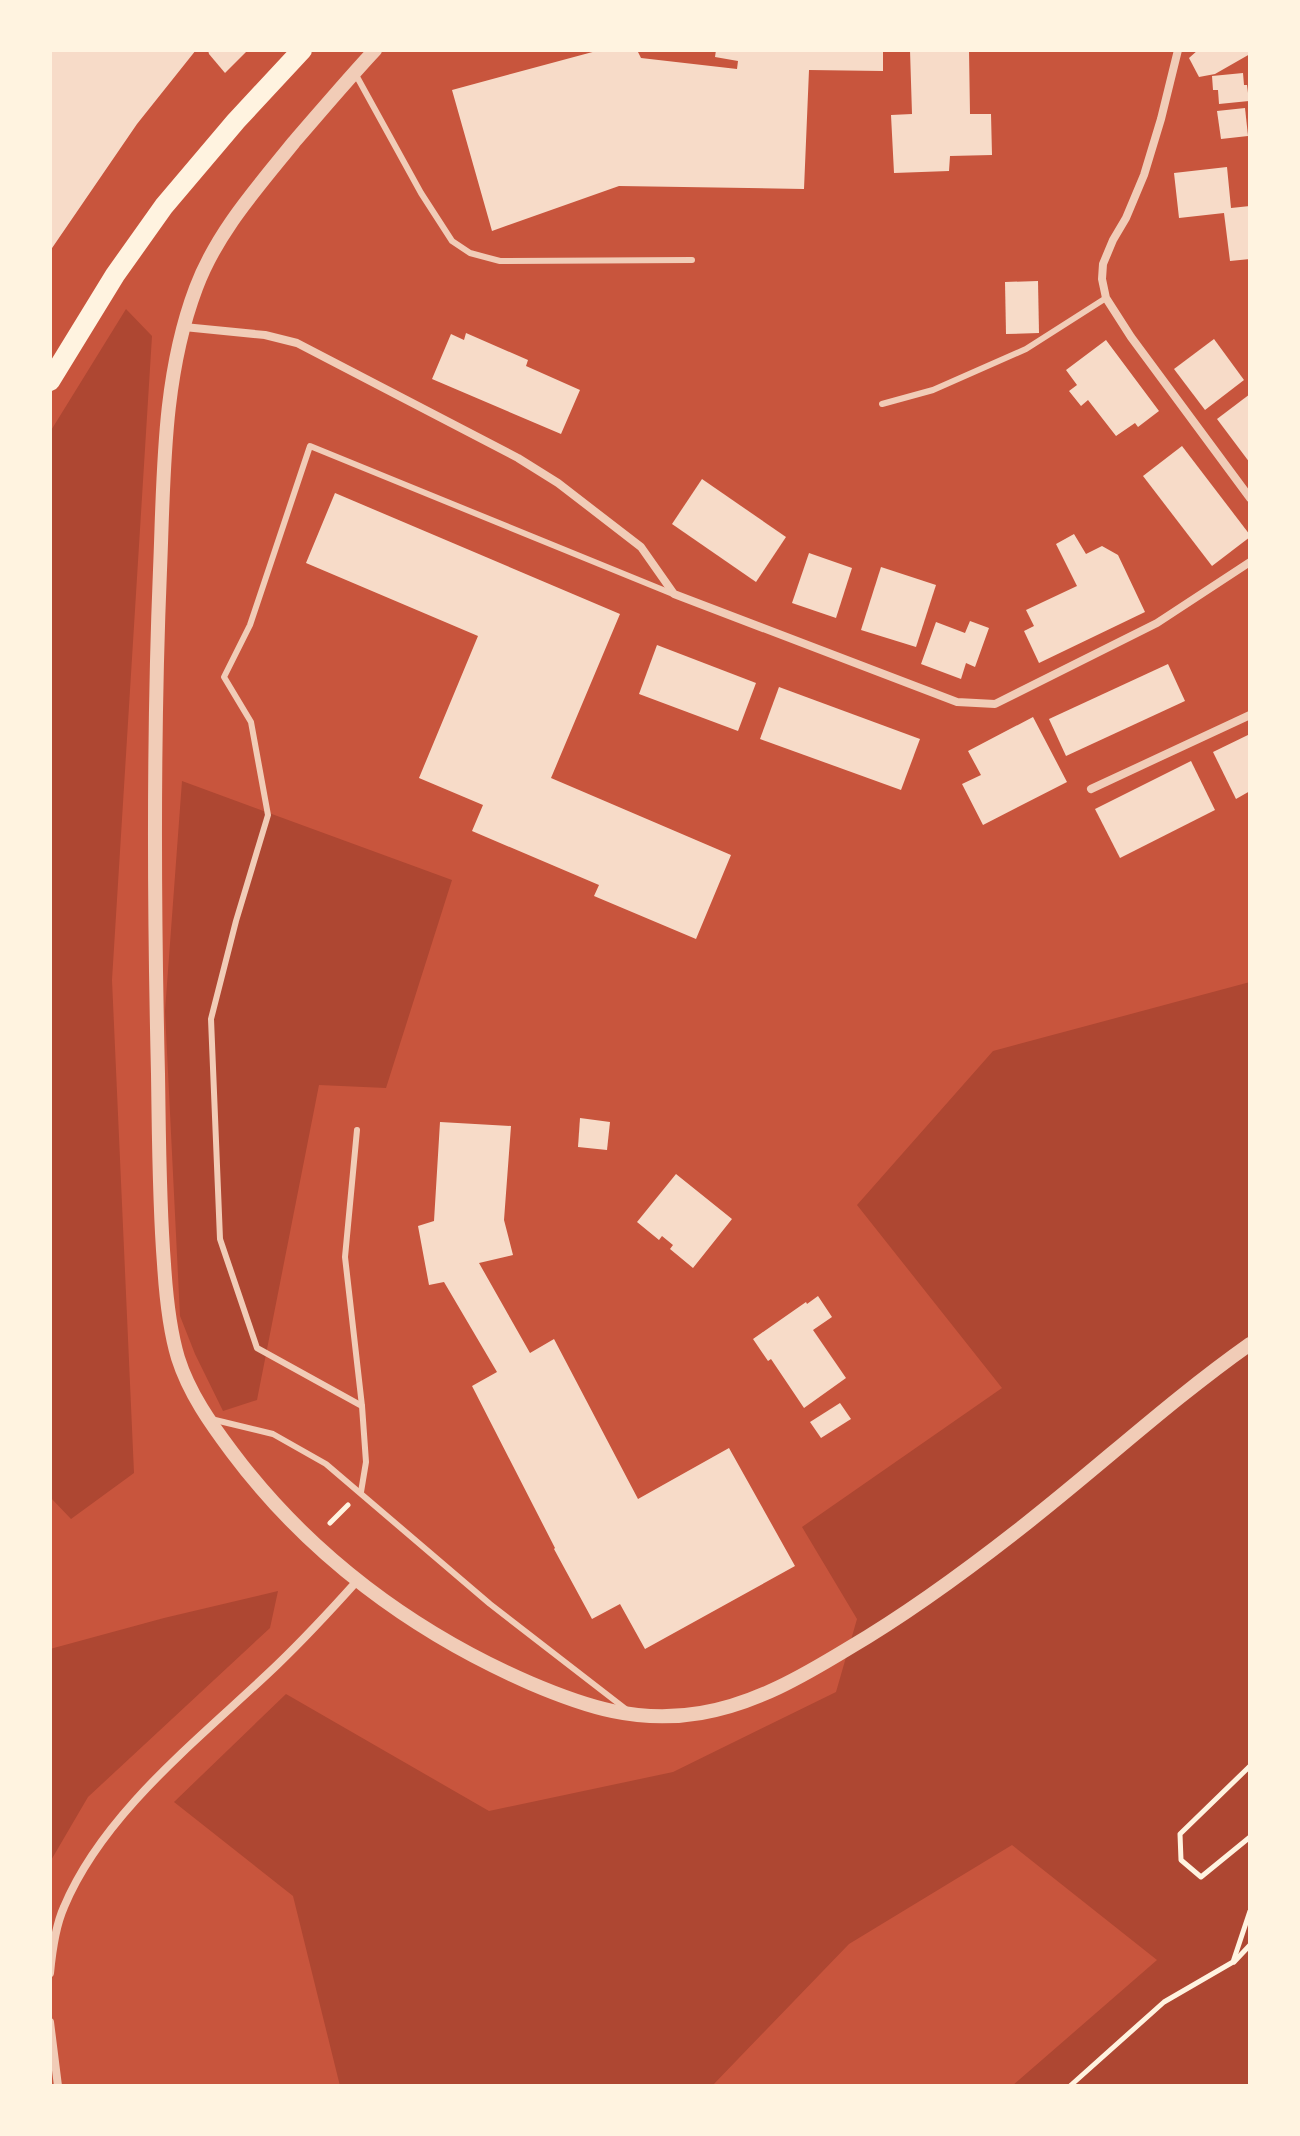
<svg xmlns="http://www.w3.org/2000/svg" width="1300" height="2136" font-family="'PT Sans',sans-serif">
	<rect width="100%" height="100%" fill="#c8553d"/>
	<g fill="#ae4732">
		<polygon points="126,309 152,336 112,980 134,1473 71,1519 50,1497 50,432"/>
		<polygon points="182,781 452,880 386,1088 319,1085 257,1400 223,1411 195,1354 180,1316 165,1011"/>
		<polygon points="1250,982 1250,2086 1012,2086 1157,1960 1012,1845 849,1944 712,2086 340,2086 293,1896 174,1802 286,1694 489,1811 673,1772 836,1692 857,1619 802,1527 1002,1388 857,1205 993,1051"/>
		<polygon points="278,1591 270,1628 88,1797 50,1862 50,1649 164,1618"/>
	</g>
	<g fill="#f7dbc8">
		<polygon points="50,50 196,50 137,124 50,251"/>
		<polygon points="208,50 248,50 225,73 209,54"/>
		<polygon points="600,50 637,50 641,58 737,69 738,61 715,57 716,50 883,50 883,71 809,70 804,189 619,186 492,231 452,90"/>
		<polygon points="910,50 969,50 970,114 991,114 992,155 950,156 949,171 894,173 891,115 912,114"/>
		<polygon points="1198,50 1250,50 1250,54 1215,74 1199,77 1189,58"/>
		<polygon points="1243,73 1244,85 1247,85 1249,101 1219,104 1218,90 1213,90 1212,76"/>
		<polygon points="1245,108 1248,136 1221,139 1217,111"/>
		<polygon points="1227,167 1231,208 1250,206 1250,259 1230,261 1224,213 1179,218 1174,173"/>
		<polygon points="1038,281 1039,333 1006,334 1005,282"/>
		<polygon points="466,333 528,360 526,366 580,390 561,434 432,379 451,334 464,340"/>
		<polygon points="1214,339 1244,380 1205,410 1174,369"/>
		<polygon points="1106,340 1159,411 1138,427 1135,423 1116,436 1088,400 1081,406 1069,391 1077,385 1066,370"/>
		<polygon points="1250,394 1250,463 1217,419"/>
		<polygon points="1182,446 1250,535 1250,537 1212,566 1143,476"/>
		<polygon points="702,479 786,537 756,582 672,524"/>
		<polygon points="335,493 620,614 551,778 731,855 696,939 594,896 599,885 472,831 483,805 419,778 478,636 306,563"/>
		<polygon points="1074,534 1086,554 1102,546 1118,555 1145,612 1039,663 1024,631 1034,626 1026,610 1077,586 1056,544"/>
		<polygon points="809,553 852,568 836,618 792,603"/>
		<polygon points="881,567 936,585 916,647 861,630"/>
		<polygon points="970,621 989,628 975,667 966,663 961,679 921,664 936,622 965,633"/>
		<polygon points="657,645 756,683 738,731 639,694"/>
		<polygon points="1168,664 1185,701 1066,756 1049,719"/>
		<polygon points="779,687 920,739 901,790 760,739"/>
		<polygon points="1033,717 1067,782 983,825 962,784 981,775 968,751"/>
		<polygon points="1250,734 1250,791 1236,799 1213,752"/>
		<polygon points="1191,761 1215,810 1120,858 1095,809"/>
		<polygon points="580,1118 610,1122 607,1150 578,1147"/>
		<polygon points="440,1122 511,1126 504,1220 513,1255 479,1263 530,1353 554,1339 638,1499 729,1448 795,1566 645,1649 620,1604 592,1619 554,1549 555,1548 472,1386 497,1372 444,1282 429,1285 418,1226 434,1221"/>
		<polygon points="676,1174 732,1219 693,1268 670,1249 673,1245 662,1236 659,1240 637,1222"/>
		<polygon points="818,1296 832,1317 813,1330 846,1378 804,1408 771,1359 768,1361 753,1339 806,1302 807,1304"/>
		<polygon points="840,1403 851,1419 821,1438 810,1422"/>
	</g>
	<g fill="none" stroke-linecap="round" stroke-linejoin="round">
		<g stroke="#fff3e0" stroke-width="5">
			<polyline points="330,1523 348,1505"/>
			<polyline points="1250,1766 1180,1834 1181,1860 1201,1877 1250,1837"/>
			<polyline points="1234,1962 1250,1945"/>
			<polyline points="1070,2086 1164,2002 1233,1962 1250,1911"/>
		</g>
		<g stroke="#f1ccb7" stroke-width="6">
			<polyline points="356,75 421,193 452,241 470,253 500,261 692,260"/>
			<polyline points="882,404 933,390 1026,349 1106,298"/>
			<polyline points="357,1130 345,1257 362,1406"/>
			<polyline points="211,1419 273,1434 326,1464 490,1604 627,1710"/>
			<polyline points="361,1492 366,1462 362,1406 257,1348 220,1239 211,1019 236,921 268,815 251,722 224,677 250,625 310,446 673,594"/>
		</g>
		<g stroke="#f1ccb7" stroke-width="8">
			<polyline points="1178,50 1161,119 1144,175 1126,218 1113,240 1103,264 1102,279 1106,298 1131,337 1250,498"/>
			<polyline points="184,327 265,335 297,343 518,458 558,483 641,547 674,594 957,702 995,704 1157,623 1250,562"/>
			<polyline points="1091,789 1250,715"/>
			<path d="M50 1973C52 1952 55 1927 64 1907 104 1811 203 1736 277 1665 305 1638 331 1610 357 1581"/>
			<polyline points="50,2022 58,2086"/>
		</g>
		<path stroke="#f1ccb7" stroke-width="14" d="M375 50C347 80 321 111 294 142 257 188 217 232 196 288 162 378 164 476 160 570 153 738 154 906 158 1074 159 1137 159 1201 164 1264 166 1296 169 1328 178 1358 189 1393 211 1424 232 1452 309 1555 413 1632 530 1683 586 1707 638 1724 701 1713 755 1704 803 1676 849 1648 912 1611 970 1568 1027 1523 1102 1464 1172 1399 1250 1344"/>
		<polyline stroke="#fff3e0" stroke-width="20" points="50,381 115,275 164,206 236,121 302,50"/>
	</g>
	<rect width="1300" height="2136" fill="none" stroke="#fff3e0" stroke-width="104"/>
</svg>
